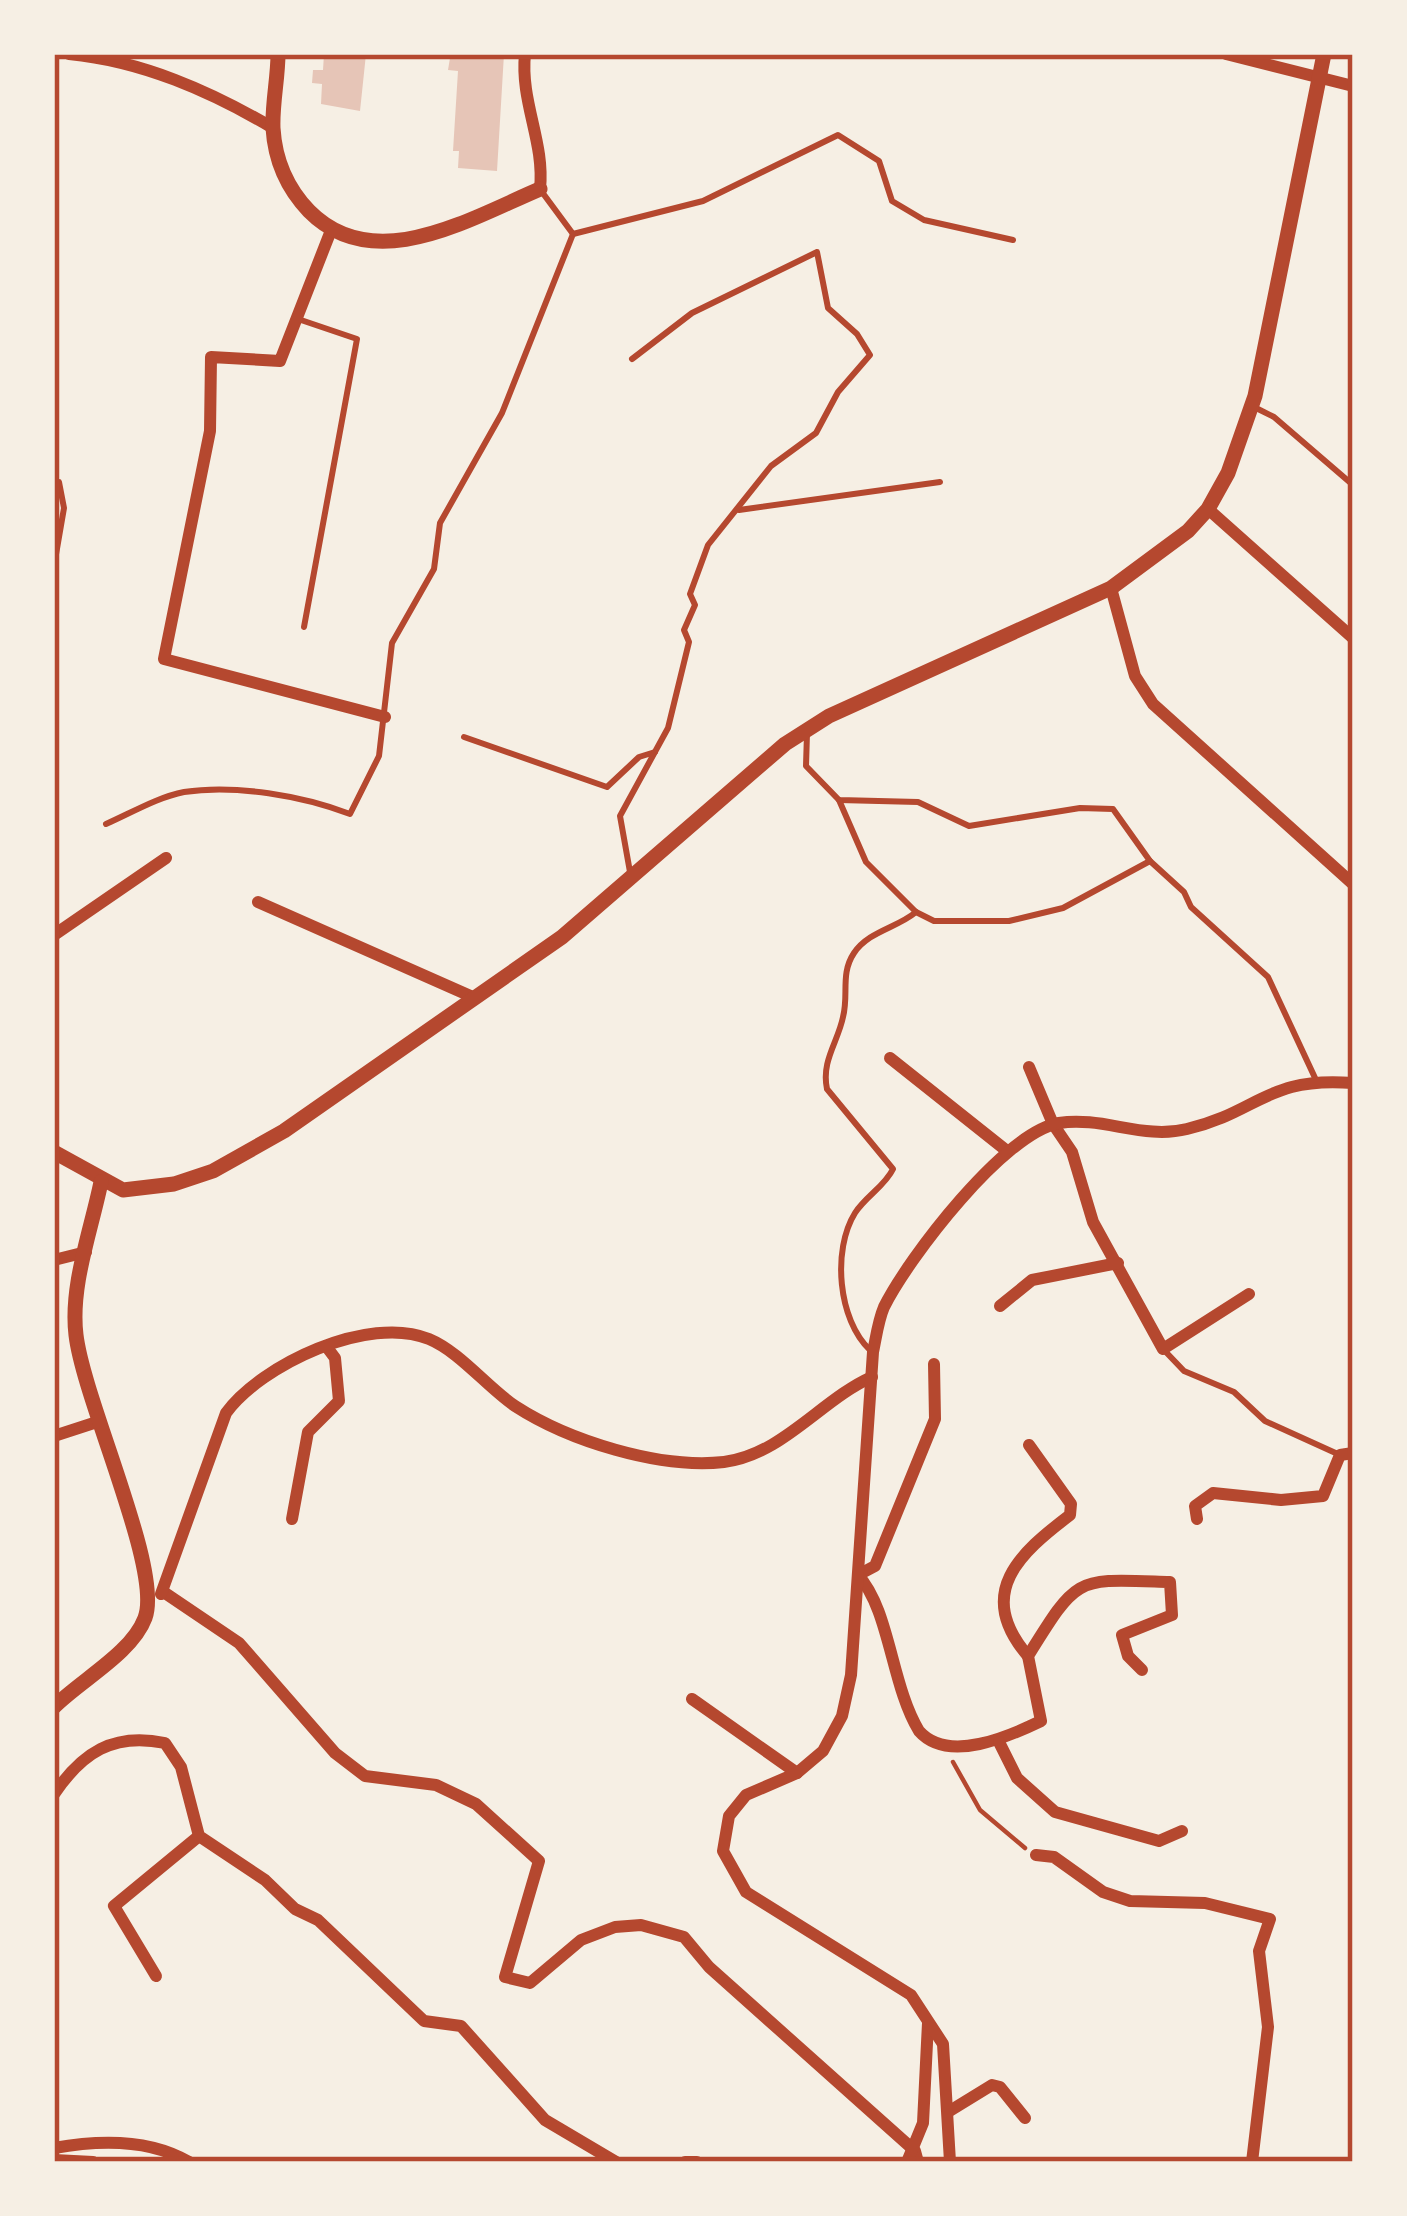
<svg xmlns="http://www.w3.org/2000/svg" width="1407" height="2216" font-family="Lato,sans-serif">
	<rect width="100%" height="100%" fill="#f6efe4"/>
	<g fill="#e6c5b7">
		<polygon points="324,54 366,54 360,111 321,104 322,84 312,83 313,70 323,70"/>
		<polygon points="460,54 504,54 497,171 458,168 459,151 453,151 458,71 448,70 450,58"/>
	</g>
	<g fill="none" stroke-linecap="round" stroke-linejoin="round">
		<polyline stroke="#b5482f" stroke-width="4.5" points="953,1762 980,1810 1025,1848"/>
		<g stroke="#b5482f" stroke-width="6">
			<polyline points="542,192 573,234 703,201 838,135 879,161 892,201 924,220 1013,240"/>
			<polyline points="298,319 357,339 304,627"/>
			<polyline points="1254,407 1274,417 1353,485"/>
			<polyline points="54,482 59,482 64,508 54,566"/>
			<polyline points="739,510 940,482"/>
			<polyline points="807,733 806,766 839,800 918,802 969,826 1080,808 1113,809 1150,861 1184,892 1191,907 1268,977 1316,1080"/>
			<polyline points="464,737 607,787 639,757 655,752"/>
			<polyline points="839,800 866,862 916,912 934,921 1009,921 1063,908 1150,861"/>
			<path d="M106 824C131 813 158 797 184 792 235 784 303 796 350 814L379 756 392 643 434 569 440 523 502 413 573 234"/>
			<polyline points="630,872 620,816 668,728 689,642 684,630 695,605 690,594 708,545 771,466 816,433 838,392 870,355 857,334 828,308 817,252 692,313 632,359"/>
			<polyline points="1163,1349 1184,1371 1234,1392 1265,1421 1340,1455"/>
			<path d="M870 1350C838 1320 832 1250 855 1213 866 1196 885 1186 893 1169L827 1089C821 1061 838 1042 843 1017 849 994 840 974 854 953 869 931 897 928 916 912"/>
		</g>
		<g stroke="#b5482f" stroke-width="12">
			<path d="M69 54C142 61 210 91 273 128"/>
			<path d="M525 54C520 102 545 142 540 189"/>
			<polyline points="1226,54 1353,86"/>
			<polyline points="330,233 280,361 211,357 210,431 164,659 385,717"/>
			<polyline points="1208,509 1353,638"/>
			<polyline points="1111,588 1135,676 1153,704 1353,884"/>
			<polyline points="258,902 475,998"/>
			<polyline points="54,935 166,858"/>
			<polyline points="890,1058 1007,1151"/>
			<polyline points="1029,1067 1053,1124 1072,1152 1093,1222 1163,1349 1249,1294"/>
			<polyline points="54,1260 86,1252"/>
			<polyline points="1000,1306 1032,1280 1118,1263"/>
			<path d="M934 1364 935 1419 875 1566 858 1575C890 1610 891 1685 919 1731 948 1764 1010 1736 1041 1721L1028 1656C1079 1574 1075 1579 1170 1582L1172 1615 1122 1635 1128 1656 1142 1670"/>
			<polyline points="54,1436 97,1422"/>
			<polyline points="292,1519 308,1432 339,1401 335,1358 326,1346"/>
			<polyline points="1197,1519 1195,1506 1213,1493 1281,1500 1323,1496 1340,1455 1353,1453"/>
			<polyline points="165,1593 239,1643 335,1753 365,1776 436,1785 476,1804 539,1861 505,1977 530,1983 581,1940 615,1927 641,1925 684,1937 709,1967 915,2151 918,2162"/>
			<path d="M161 1594 226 1413C261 1365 368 1314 429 1339 460 1352 487 1387 515 1406 569 1441 659 1469 724 1462 782 1455 822 1399 872 1377"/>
			<path d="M1028 1656C974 1593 1020 1553 1070 1515L1071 1504 1029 1445"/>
			<polyline points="692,1699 797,1773"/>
			<polyline points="999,1742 1017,1778 1055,1812 1159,1841 1182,1831"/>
			<path d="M54 1794C82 1753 113 1732 165 1743L181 1767 199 1836 265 1880 295 1909 318 1920 424 2021 461 2026 545 2120 616 2162"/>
			<polyline points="1036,1855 1054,1857 1103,1892 1130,1901 1205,1903 1270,1919 1259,1951 1268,2027 1252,2162"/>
			<polyline points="156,1976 114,1906 199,1836"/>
			<polyline points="948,2112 992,2085 1000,2087 1025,2118"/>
			<path d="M54 2148C98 2140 150 2139 189 2162"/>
			<polyline points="54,2160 93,2162"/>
			<polyline points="685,2162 697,2162"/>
			<polyline points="907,2162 923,2123 928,2023"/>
			<path d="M950 2162 943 2044 911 1995 746 1892 723 1851 729 1816 746 1795 797 1773 823 1751 842 1716 851 1675 873 1352C876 1338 878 1321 884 1307 909 1257 1004 1133 1059 1123 1103 1116 1143 1140 1187 1129 1259 1112 1267 1076 1353 1083"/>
		</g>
		<g stroke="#b5482f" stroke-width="15">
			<path d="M278 54C278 78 272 104 273 128 275 161 287 188 309 211 374 277 469 219 540 189"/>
			<polyline points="54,1152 123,1190 174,1184 213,1171 284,1131 562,937 785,744 829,716 1111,588 1188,531 1208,509 1228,473 1255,396 1324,54"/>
			<path d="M54 1707C81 1680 132 1653 145 1618 163 1570 84 1402 76 1335 70 1286 91 1231 101 1182"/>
		</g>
	</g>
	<rect width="1407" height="2216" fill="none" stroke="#f6efe4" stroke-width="114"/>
	<rect x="57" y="57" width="1293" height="2102" fill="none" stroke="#b5482f" stroke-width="4.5"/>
</svg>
